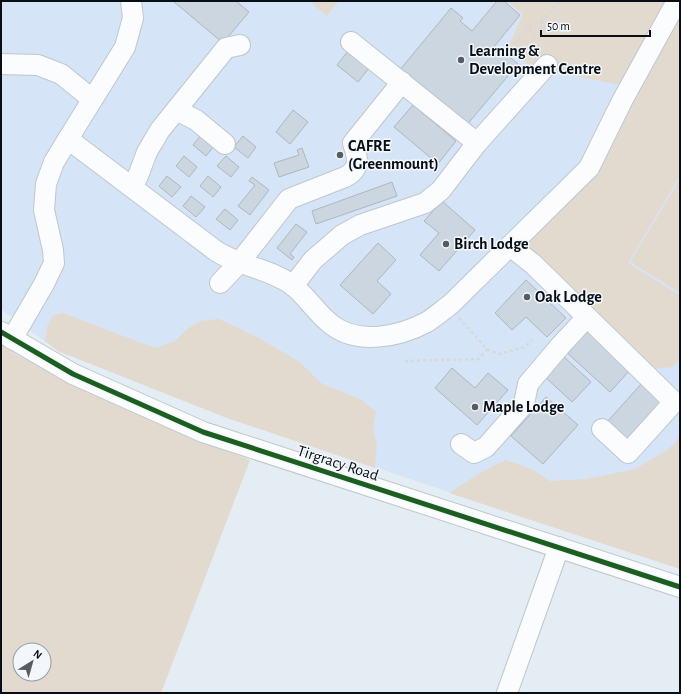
<svg xmlns="http://www.w3.org/2000/svg" width="681" height="694" font-family="'Alegreya Sans',sans-serif">
	<rect width="100%" height="100%" fill="#e4ecf4"/>
	<polygon fill="#d5e5f7" points="1,1 680,1 680,569 227,418 58,351 1,309"/>
	<g fill="#e3dacf" fill-rule="evenodd">
		<polygon points="309,1 339,1 327,16"/>
		<polygon points="507,1 680,1 680,176 628,263 680,295 680,359 673,367 655,369 525,245 600,165 639,89 532,67 507,49 523,14"/>
		<polygon points="680,179 680,293 630,262"/>
		<polygon points="63,313 155,348 175,341 187,329 200,321 219,319 257,337 300,362 321,383 362,400 376,412 373,430 377,444 375,468 227,418 58,351 45,341 47,327 53,315"/>
		<path d="M1 344 17 355 95 395 250 460 161 693H1ZM20 650H44V674H20Z"/>
		<polygon points="680,436 680,569 449,493 483,471 506,460 534,470 550,481 586,479 635,469 669,449"/>
	</g>
	<g fill="#ccd6e1" stroke="#afb6bd">
		<polygon points="173,1 236,1 249,12 223,43"/>
		<polygon points="497,1 504,1 520,15 493,48 503,57 506,54 518,64 466,126 399,71 451,8 463,18 460,21 472,31"/>
		<polygon points="348,51 369,68 358,82 337,65"/>
		<polygon points="413,105 456,141 438,164 394,127"/>
		<polygon points="293,110 308,122 290,144 276,132"/>
		<polygon points="201,135 214,146 206,156 193,145"/>
		<polygon points="243,136 256,147 248,158 234,147"/>
		<polygon points="302,148 309,167 279,177 274,163 299,155 297,150"/>
		<polygon points="184,156 197,167 189,177 176,166"/>
		<polygon points="226,156 239,167 231,177 217,166"/>
		<polygon points="167,176 181,187 172,197 159,186"/>
		<polygon points="208,176 221,187 213,197 200,186"/>
		<polygon points="252,177 269,190 250,215 238,206 255,185 249,181"/>
		<polygon points="392,182 397,196 316,224 312,211"/>
		<polygon points="191,196 205,207 196,217 183,206"/>
		<polygon points="442,201 475,230 439,271 420,255 439,233 424,221"/>
		<polygon points="225,209 238,220 230,230 216,219"/>
		<polygon points="296,224 307,232 290,254 294,257 292,260 277,248"/>
		<polygon points="378,243 396,260 377,281 391,294 373,314 340,285"/>
		<polygon points="526,280 566,318 547,337 526,317 512,330 495,313"/>
		<polygon points="585,328 630,370 610,392 564,350"/>
		<polygon points="563,356 591,382 572,402 544,376"/>
		<polygon points="452,368 475,388 488,373 508,390 477,425 435,388"/>
		<polygon points="643,382 662,400 626,440 607,422"/>
		<polygon points="546,397 578,425 543,464 511,436"/>
	</g>
	<g fill="none" stroke-linecap="round" stroke-linejoin="round">
		<defs>
			<g id="minor">
				<polyline points="351,42 477,143"/>
				<polyline points="1,64 38,65 61,74 92,99"/>
				<polyline points="176,110 196,120 225,144"/>
				<path d="M68 139 216 251C239 266 268 268 291 284 306 295 316 313 332 325 358 345 399 337 427 322 435 317 443 310 451 304L589 168 622 101 677 1 680 2"/>
				<polyline points="132,187 138,176 147,152 160,130 226,48 240,45"/>
				<polyline points="510,246 533,264 674,402 628,453 602,429"/>
				<path d="M220 283 239 263 289 199 345 177C361 169 358 158 353 143L402 82"/>
				<polyline points="293,286 313,260 342,235 360,225 425,203 441,190 477,143 547,65"/>
				<polyline points="1,332 73,374 203,432 680,587"/>
				<polyline points="12,339 44,284 54,263 53,250 44,210 46,184 54,162 68,139 125,47 133,18 131,1"/>
				<polyline points="461,444 474,453 486,447 524,404 528,384 561,345 587,317"/>
				<polyline points="507,693 559,547"/>
			</g>
		</defs>
		<use href="#minor" stroke="#bfc6cc" stroke-width="22"/>
		<g stroke="#d6d8da" stroke-width="2.5" stroke-dasharray="3 3" stroke-linecap="butt">
			<circle cx="537" cy="28" r="7"/>
			<polyline points="541,22 560,1"/>
			<polyline points="514,44 530,26"/>
			<polyline points="459,318 487,349 499,354 525,347 532,340"/>
			<polyline points="405,361 479,359 487,349"/>
		</g>
		<use href="#minor" stroke="#fbfcfd" stroke-width="20"/>
		<defs>
			<polyline id="cycleway" points="1,332 73,374 203,432 680,587"/>
		</defs>
		<use href="#cycleway" stroke="#f3f7fb" stroke-width="8"/>
		<use href="#cycleway" stroke="#1b5e20" stroke-width="5"/>
	</g>
	<g fill="#555c63" stroke="#f3f7fb" stroke-width="1.5">
		<circle cx="461" cy="60" r="4"/>
		<circle cx="340" cy="155" r="4"/>
		<circle cx="446" cy="244" r="4"/>
		<circle cx="527" cy="297" r="4"/>
		<circle cx="475" cy="407" r="4"/>
	</g>
	<g text-anchor="middle" dominant-baseline="central" stroke-width="3" stroke-linejoin="round" paint-order="stroke">
		<g font-size="16" font-weight="bold" fill="#080e15" stroke="#f3f7fb" text-anchor="start">
			<text x="469" y="51">Learning &amp;<tspan x="469" dy="18">Development Centre</tspan></text>
			<text x="348" y="146">CAFRE<tspan x="348" dy="18">(Greenmount)</tspan></text>
			<text x="454" y="244">Birch Lodge</text>
			<text x="535" y="297">Oak Lodge</text>
			<text x="483" y="407">Maple Lodge</text>
		</g>
		<g font-size="16" fill="#080e15" stroke="#f3f7fb">
			<text transform="translate(338 463) rotate(18)">Tirgracy Road</text>
		</g>
	</g>
	<rect width="681" height="694" fill="none" stroke="#080e15" stroke-width="4"/>
	<g transform="translate(32 662) rotate(37)"><circle r="19" fill="#f3f7fb" stroke="#959a9f"/>
	<path d="M0-3L7 15L0 10L-7 15Z" fill="#555c63"/>
	<text y="-6" font-size="11" font-weight="bold" text-anchor="middle" fill="#080e15">N</text>
	</g>
	<path d="M541 30v6h109v-6" fill="none" stroke="#080e15" stroke-width="2"/>
	<text x="547" y="30" font-size="12" fill="#080e15" stroke="#f3f7fb" stroke-width="3" paint-order="stroke">50 m</text>
</svg>
